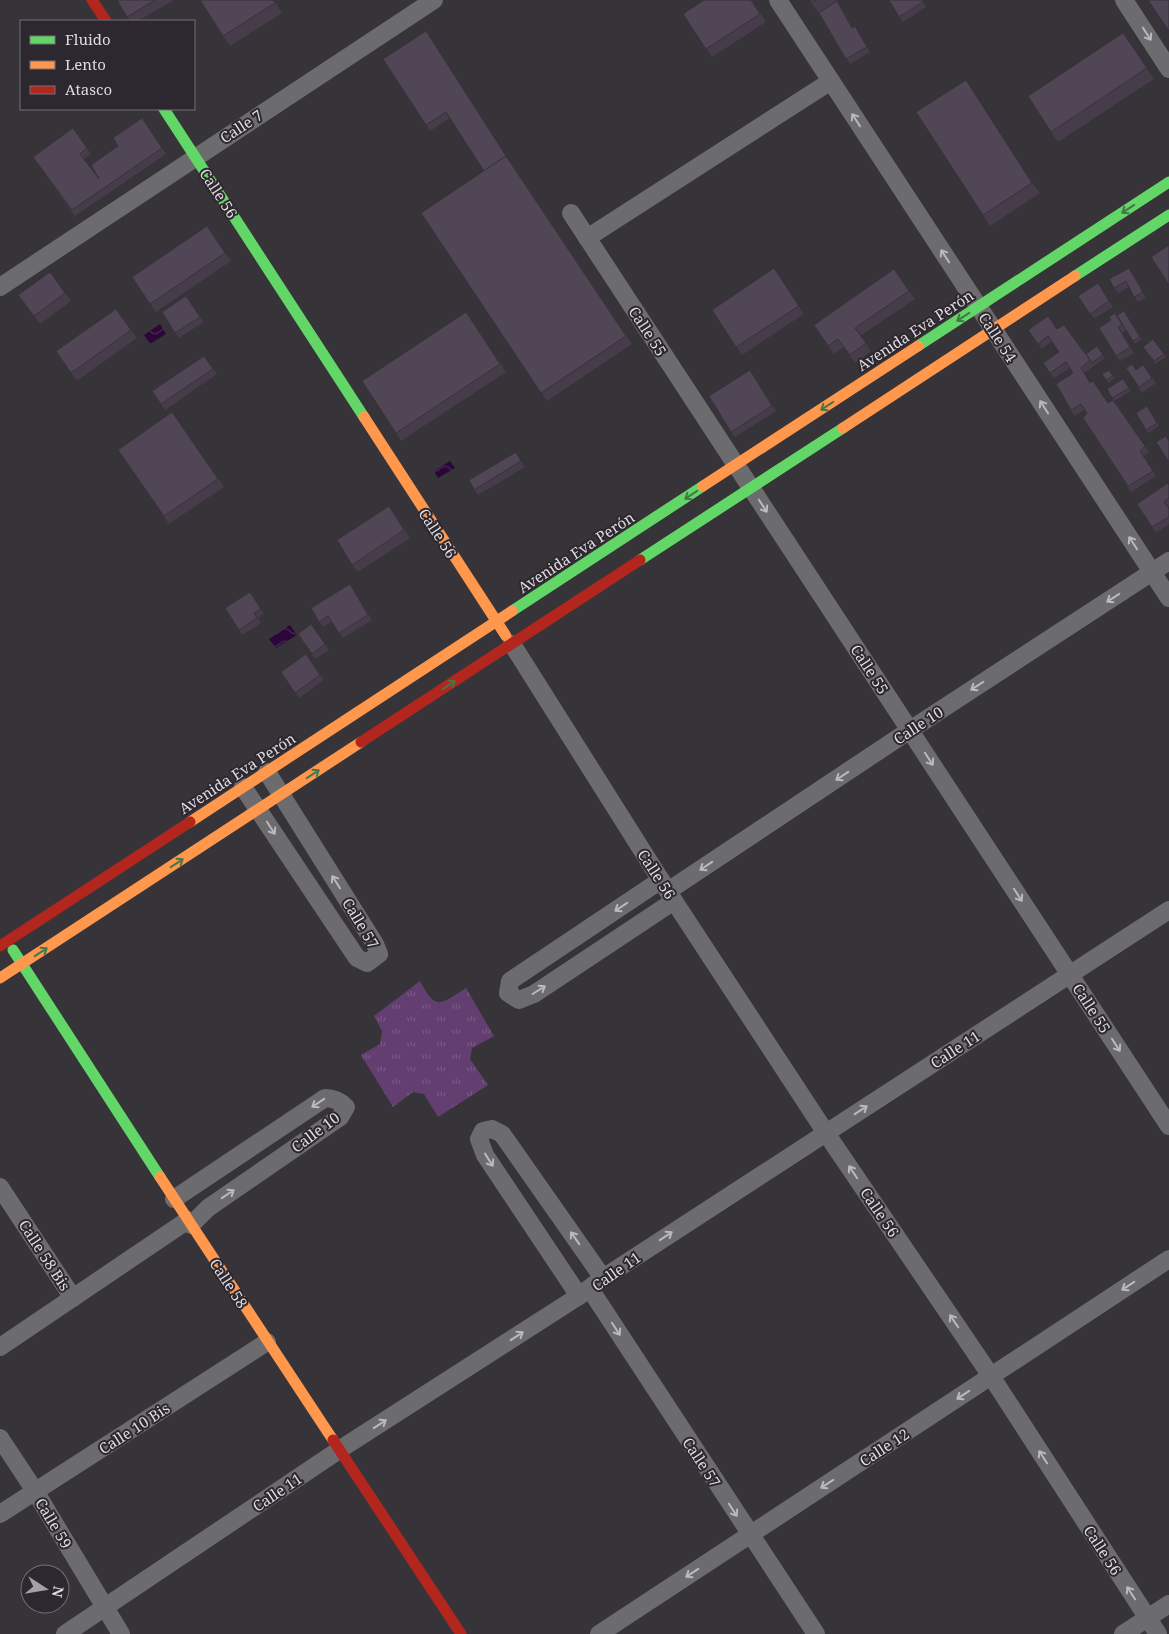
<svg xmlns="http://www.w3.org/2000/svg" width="1169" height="1634" font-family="'Noto Serif',serif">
	<defs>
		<pattern id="grass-tufts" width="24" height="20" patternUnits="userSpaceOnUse" patternTransform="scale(1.25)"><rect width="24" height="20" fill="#623e71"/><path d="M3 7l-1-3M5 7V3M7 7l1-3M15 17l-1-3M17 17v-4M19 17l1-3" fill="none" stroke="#785985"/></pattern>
		<pattern id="water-waves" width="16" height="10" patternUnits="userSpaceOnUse" patternTransform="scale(1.25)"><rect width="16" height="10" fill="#2b0638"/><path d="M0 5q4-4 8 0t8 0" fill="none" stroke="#492a54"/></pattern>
	</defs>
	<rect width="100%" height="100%" fill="#363438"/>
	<path fill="url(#grass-tufts)" d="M420 981C436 1012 441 1004 466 988L494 1036 472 1048 470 1059 488 1085 438 1117 424 1094 413 1092 393 1107 361 1055 380 1044 382 1031 374 1016Z"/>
	<g fill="url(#water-waves)">
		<polygon points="160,324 166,334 150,344 144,335"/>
		<polygon points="450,461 455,468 438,478 434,471"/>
		<polygon points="290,625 297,635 276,648 269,639"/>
	</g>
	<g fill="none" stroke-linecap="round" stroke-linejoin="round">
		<g stroke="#6c6b6e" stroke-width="18">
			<polyline points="778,0 1169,598"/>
			<polyline points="1124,0 1169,69"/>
			<polyline points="571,213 1169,1126"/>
			<polyline points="587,238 831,81"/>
			<polyline points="0,287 434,0"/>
			<polyline points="512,644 674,901 826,1133 991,1376 1158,1634"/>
			<polyline points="243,787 357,958 367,963 379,954 375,944 267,772"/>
			<polyline points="661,880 510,981 508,993 519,1000 534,994 674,901"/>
			<polyline points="668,891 910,730 1169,561"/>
			<polyline points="0,1187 73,1298"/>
			<path d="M174 1199 325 1098C334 1098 340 1101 346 1107L340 1117 208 1208 191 1225"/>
			<polyline points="590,1289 816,1634"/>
			<polyline points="579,1296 485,1155 479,1139 483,1131 492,1129 502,1134 603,1278"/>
			<polyline points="0,1347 188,1220"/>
			<polyline points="0,1438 35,1491 121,1634"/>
			<polyline points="0,1514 267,1342"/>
			<polyline points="65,1634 339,1450 579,1296 603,1278 1169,910"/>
			<polyline points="599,1634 1169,1259"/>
			<polyline points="1123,1634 1169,1604"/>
		</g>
		<g stroke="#63d668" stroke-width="11">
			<polyline points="164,109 364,417"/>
			<polyline points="1075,276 1169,215"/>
			<polyline points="918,346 1169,182"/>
			<polyline points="640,560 843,428"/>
			<polyline points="512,611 703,486"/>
			<polyline points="13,950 160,1177"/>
		</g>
		<g stroke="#ff974d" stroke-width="11">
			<polyline points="364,417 506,636"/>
			<polyline points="843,428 1075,276"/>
			<polyline points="703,486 918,346"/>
			<polyline points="190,822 512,611"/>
			<polyline points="0,978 361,742"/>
			<polyline points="160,1177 333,1440"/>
		</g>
		<g stroke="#b3261e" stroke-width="11">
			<polyline points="92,0 106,21"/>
			<polyline points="361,742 640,560"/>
			<polyline points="0,946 190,822"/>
			<polyline points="333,1440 461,1634"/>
		</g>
	</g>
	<g fill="#463c4a">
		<polygon points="117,0 174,0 138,21 130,21"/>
		<polygon points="274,0 282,13 230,46 223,36"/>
		<polygon points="704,0 752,0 766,22 712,57 706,49"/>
		<polygon points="809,0 836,0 852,28 855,26 870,52 850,64 819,13"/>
		<polygon points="922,0 926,7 903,22 899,17"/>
		<polygon points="1123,33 1154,79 1058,142 1051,132"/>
		<polygon points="383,59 512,164 632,344 547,401 421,213 484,171 450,118 430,131"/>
		<polygon points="966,80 1040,193 990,226 983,215"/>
		<polygon points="142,118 166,154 75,216 33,157 73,128 91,154 84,159 99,179 118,146"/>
		<polygon points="207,226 231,261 156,312 132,277"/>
		<polygon points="774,268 804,314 742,355 712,310"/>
		<polygon points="894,269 915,299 860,336 871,351 855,363 844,347 834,354 814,325"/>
		<polygon points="50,272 71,301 40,324 18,295"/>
		<polygon points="1132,273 1146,298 1138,302 1129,287 1118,293 1114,288"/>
		<polygon points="1098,283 1113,307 1094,319 1078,296"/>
		<polygon points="186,296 204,322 179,338 162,312"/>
		<polygon points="116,309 137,338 77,381 56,351"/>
		<polygon points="1124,311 1142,339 1135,344 1123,325 1126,330 1122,333 1134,353 1120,361 1116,356 1117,315"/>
		<polygon points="472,320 506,372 401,441 396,433"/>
		<polygon points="1058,329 1086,354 1097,346 1105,358 1084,373 1090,383 1108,403 1113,400 1149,452 1144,456 1156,476 1131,492 1083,418 1087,413 1084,410 1074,416 1071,410 1073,373 1070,368 1054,378 1043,363 1059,352 1052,341 1042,349 1028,330"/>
		<polygon points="1153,339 1166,357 1155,364 1143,347"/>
		<polygon points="204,356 217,374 165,410 152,391"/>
		<polygon points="1143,365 1156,383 1142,393 1126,368 1136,370"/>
		<polygon points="750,370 776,411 735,437 731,432"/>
		<polygon points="1109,370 1115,378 1108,383 1102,374"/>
		<polygon points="1123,379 1131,391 1114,401 1107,389"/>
		<polygon points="1147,406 1159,426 1148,433 1136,413"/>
		<polygon points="172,412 224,487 169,524 118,450"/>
		<polygon points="519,457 525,467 478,495 474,490"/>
		<polygon points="1169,485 1169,506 1168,507 1169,509 1169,524 1156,533 1137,504"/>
		<polygon points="389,506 410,538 358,572 352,565"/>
		<polygon points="353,589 372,620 343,638 332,621 323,627 311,608"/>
		<polygon points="250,592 264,614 258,618 261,623 242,635 225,608"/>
		<polygon points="311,624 329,650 315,659 298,634"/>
		<polygon points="306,654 324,680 299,698 281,672"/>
	</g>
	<polygon fill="#39313c" points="966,80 973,90 1040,193 1032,183"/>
	<g fill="#514656" stroke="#39313c">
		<polygon points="117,0 155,0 127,17"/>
		<polygon points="200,0 273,0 275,3 223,36"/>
		<polygon points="704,0 751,0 760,14 706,49 683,14"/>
		<polygon points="810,0 816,0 812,3"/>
		<polygon points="889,0 922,0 923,2 899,17"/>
		<polygon points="1148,0 1169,0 1169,31"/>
		<polygon points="837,1 852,28 855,26 867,47 846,59 819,13"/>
		<polygon points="426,31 508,159 506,156 484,171 446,112 426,125 383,59"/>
		<polygon points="1123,33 1147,68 1051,132 1028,96"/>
		<polygon points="966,80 1032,183 983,215 916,112"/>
		<polygon points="142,118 162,148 72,210 33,157 73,128 87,148 80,154 99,179 91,165 118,146 113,138"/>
		<polygon points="506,156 626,336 541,393 421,213"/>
		<polygon points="207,226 225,253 150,304 132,277"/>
		<polygon points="1169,245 1169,285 1151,257"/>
		<polygon points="774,268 799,306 736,347 712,310"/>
		<polygon points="1129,268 1143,292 1134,297 1126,281 1114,288 1109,279"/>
		<polygon points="894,269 909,291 855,328 866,343 850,355 838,339 828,346 814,325"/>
		<polygon points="50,272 65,293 34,316 18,295"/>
		<polygon points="1098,283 1109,301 1090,314 1078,296"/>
		<polygon points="186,296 200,317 175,333 162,312"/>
		<polygon points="116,309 131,330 71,373 56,351"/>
		<polygon points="1124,311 1140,337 1133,341 1117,315"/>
		<polygon points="466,312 500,364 396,433 362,381"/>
		<polygon points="1115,313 1122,325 1118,327 1130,347 1116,356 1099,328 1111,320 1109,317"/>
		<polygon points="1048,316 1057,329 1064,325 1090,360 1081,368 1090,383 1093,381 1108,403 1113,400 1145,446 1140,451 1153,471 1128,486 1083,418 1087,413 1081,404 1071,410 1056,384 1073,373 1066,362 1050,373 1043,363 1059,352 1048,336 1038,344 1028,330"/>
		<polygon points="1153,339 1164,354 1154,361 1143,347"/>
		<polygon points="1097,346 1103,355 1092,363 1086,354"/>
		<polygon points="204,356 213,369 161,404 152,391"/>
		<polygon points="1132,364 1136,370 1143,365 1152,378 1139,387 1126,368"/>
		<polygon points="750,370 772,406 731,432 709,396"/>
		<polygon points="1109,370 1113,376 1106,380 1102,374"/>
		<polygon points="1123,379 1129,388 1112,398 1107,389"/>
		<polygon points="1147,406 1157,423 1146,430 1136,413"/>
		<polygon points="172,412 218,479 164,516 118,450"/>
		<polygon points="1166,436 1169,441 1169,462 1156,442"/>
		<polygon points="516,452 521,461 474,490 469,480"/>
		<polygon points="1168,483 1169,485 1169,498 1164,502 1169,509 1169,517 1152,527 1137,504"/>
		<polygon points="389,506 404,530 352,565 337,540"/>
		<polygon points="350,584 368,615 339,633 328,616 319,622 311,608"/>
		<polygon points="250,592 261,609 254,613 257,618 239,630 225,608"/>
		<polygon points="311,624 325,644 312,654 298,634"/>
		<polygon points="306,654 320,675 295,693 281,672"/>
	</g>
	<defs><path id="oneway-shaft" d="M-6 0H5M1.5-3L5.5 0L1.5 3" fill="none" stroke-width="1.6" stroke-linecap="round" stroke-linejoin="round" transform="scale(1.25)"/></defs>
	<g stroke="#bcb9be">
		<use href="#oneway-shaft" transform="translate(1147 34) rotate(57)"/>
		<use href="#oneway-shaft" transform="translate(856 120) rotate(-123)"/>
		<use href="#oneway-shaft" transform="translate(945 256) rotate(-123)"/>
		<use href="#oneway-shaft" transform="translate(1044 407) rotate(-123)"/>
		<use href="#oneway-shaft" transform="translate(763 506) rotate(57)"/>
		<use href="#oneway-shaft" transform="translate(1133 543) rotate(-123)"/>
		<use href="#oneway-shaft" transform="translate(1113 598) rotate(147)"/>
		<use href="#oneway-shaft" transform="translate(977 686) rotate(147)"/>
		<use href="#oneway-shaft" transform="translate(929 759) rotate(57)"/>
		<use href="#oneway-shaft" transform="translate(842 776) rotate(146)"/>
		<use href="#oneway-shaft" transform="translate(271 828) rotate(57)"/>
		<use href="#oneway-shaft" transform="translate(706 866) rotate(146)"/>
		<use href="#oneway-shaft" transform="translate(336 882) rotate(-123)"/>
		<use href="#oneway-shaft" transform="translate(1018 895) rotate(57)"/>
		<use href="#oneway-shaft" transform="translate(621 907) rotate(146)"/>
		<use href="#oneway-shaft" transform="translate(539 990) rotate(-32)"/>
		<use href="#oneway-shaft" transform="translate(1116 1045) rotate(57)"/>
		<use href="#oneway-shaft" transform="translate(318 1103) rotate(146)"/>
		<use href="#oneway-shaft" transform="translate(861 1110) rotate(-33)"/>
		<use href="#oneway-shaft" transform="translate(489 1160) rotate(58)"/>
		<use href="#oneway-shaft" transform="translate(853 1172) rotate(-124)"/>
		<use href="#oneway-shaft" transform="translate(228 1194) rotate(-34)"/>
		<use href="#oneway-shaft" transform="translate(666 1236) rotate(-33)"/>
		<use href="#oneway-shaft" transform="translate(575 1238) rotate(-125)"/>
		<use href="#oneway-shaft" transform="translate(1128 1286) rotate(147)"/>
		<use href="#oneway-shaft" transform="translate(954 1321) rotate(-124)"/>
		<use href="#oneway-shaft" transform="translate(616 1329) rotate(57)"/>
		<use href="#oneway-shaft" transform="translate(517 1336) rotate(-33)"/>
		<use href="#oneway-shaft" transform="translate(963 1395) rotate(147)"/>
		<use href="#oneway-shaft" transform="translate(380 1424) rotate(-33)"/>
		<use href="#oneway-shaft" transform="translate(1043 1457) rotate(-123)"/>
		<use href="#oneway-shaft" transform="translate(827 1484) rotate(147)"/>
		<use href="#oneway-shaft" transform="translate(733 1510) rotate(57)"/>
		<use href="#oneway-shaft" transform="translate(692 1573) rotate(147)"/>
		<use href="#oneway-shaft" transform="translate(1131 1593) rotate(-123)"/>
	</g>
	<g stroke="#457649">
		<use href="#oneway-shaft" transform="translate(1128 209) rotate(147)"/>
		<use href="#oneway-shaft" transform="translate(963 317) rotate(147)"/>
		<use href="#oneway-shaft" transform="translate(827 406) rotate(147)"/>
		<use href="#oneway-shaft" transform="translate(691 495) rotate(147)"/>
		<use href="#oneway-shaft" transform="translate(449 685) rotate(-33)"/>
		<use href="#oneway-shaft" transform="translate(313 774) rotate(-33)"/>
		<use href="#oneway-shaft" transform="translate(177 863) rotate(-33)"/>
		<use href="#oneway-shaft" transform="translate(41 952) rotate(-33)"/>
	</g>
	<g text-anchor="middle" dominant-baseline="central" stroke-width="4" stroke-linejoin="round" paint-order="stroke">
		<g font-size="15" fill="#dfdbe0" stroke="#2d282f">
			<text transform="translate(241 126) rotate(-33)">Calle 7</text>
			<text transform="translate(219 193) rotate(57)">Calle 56</text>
			<text transform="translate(915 330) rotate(-33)">Avenida Eva Perón</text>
			<text transform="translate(648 331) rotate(57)">Calle 55</text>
			<text transform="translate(998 337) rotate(57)">Calle 54</text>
			<text transform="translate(438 533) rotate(57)">Calle 56</text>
			<text transform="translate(576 552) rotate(-33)">Avenida Eva Perón</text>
			<text transform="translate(870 669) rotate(57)">Calle 55</text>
			<text transform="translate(918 725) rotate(-33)">Calle 10</text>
			<text transform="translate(237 773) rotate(-33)">Avenida Eva Perón</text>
			<text transform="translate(657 874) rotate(57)">Calle 56</text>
			<text transform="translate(361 923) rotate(59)">Calle 57</text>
			<text transform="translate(1092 1008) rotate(57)">Calle 55</text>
			<text transform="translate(955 1049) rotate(-33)">Calle 11</text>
			<text transform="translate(315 1132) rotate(-37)">Calle 10</text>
			<text transform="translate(880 1212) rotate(56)">Calle 56</text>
			<text transform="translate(45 1255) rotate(57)">Calle 58 Bis</text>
			<text transform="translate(616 1271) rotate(-35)">Calle 11</text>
			<text transform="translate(229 1283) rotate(57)">Calle 58</text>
			<text transform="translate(134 1428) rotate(-33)">Calle 10 Bis</text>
			<text transform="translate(884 1447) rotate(-33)">Calle 12</text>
			<text transform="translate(702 1462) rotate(57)">Calle 57</text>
			<text transform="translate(277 1492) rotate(-34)">Calle 11</text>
			<text transform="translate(54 1523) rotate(59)">Calle 59</text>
			<text transform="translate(1103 1550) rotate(57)">Calle 56</text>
		</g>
	</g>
	<rect x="20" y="20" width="175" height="90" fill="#2d282f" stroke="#747076"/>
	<rect x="30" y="36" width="25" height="8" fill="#63d668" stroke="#747076"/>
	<text x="65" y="45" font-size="15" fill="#dfdbe0">Fluido</text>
	<rect x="30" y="61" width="25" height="8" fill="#ff974d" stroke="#747076"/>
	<text x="65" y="70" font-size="15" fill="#dfdbe0">Lento</text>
	<rect x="30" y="86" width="25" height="8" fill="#b3261e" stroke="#747076"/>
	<text x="65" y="95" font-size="15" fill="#dfdbe0">Atasco</text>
	<g transform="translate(45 1589) rotate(102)"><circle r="24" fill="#2d282f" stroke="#747076"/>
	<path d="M0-4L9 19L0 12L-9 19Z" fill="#a4a1a5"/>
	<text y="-8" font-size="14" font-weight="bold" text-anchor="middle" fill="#dfdbe0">N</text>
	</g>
</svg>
